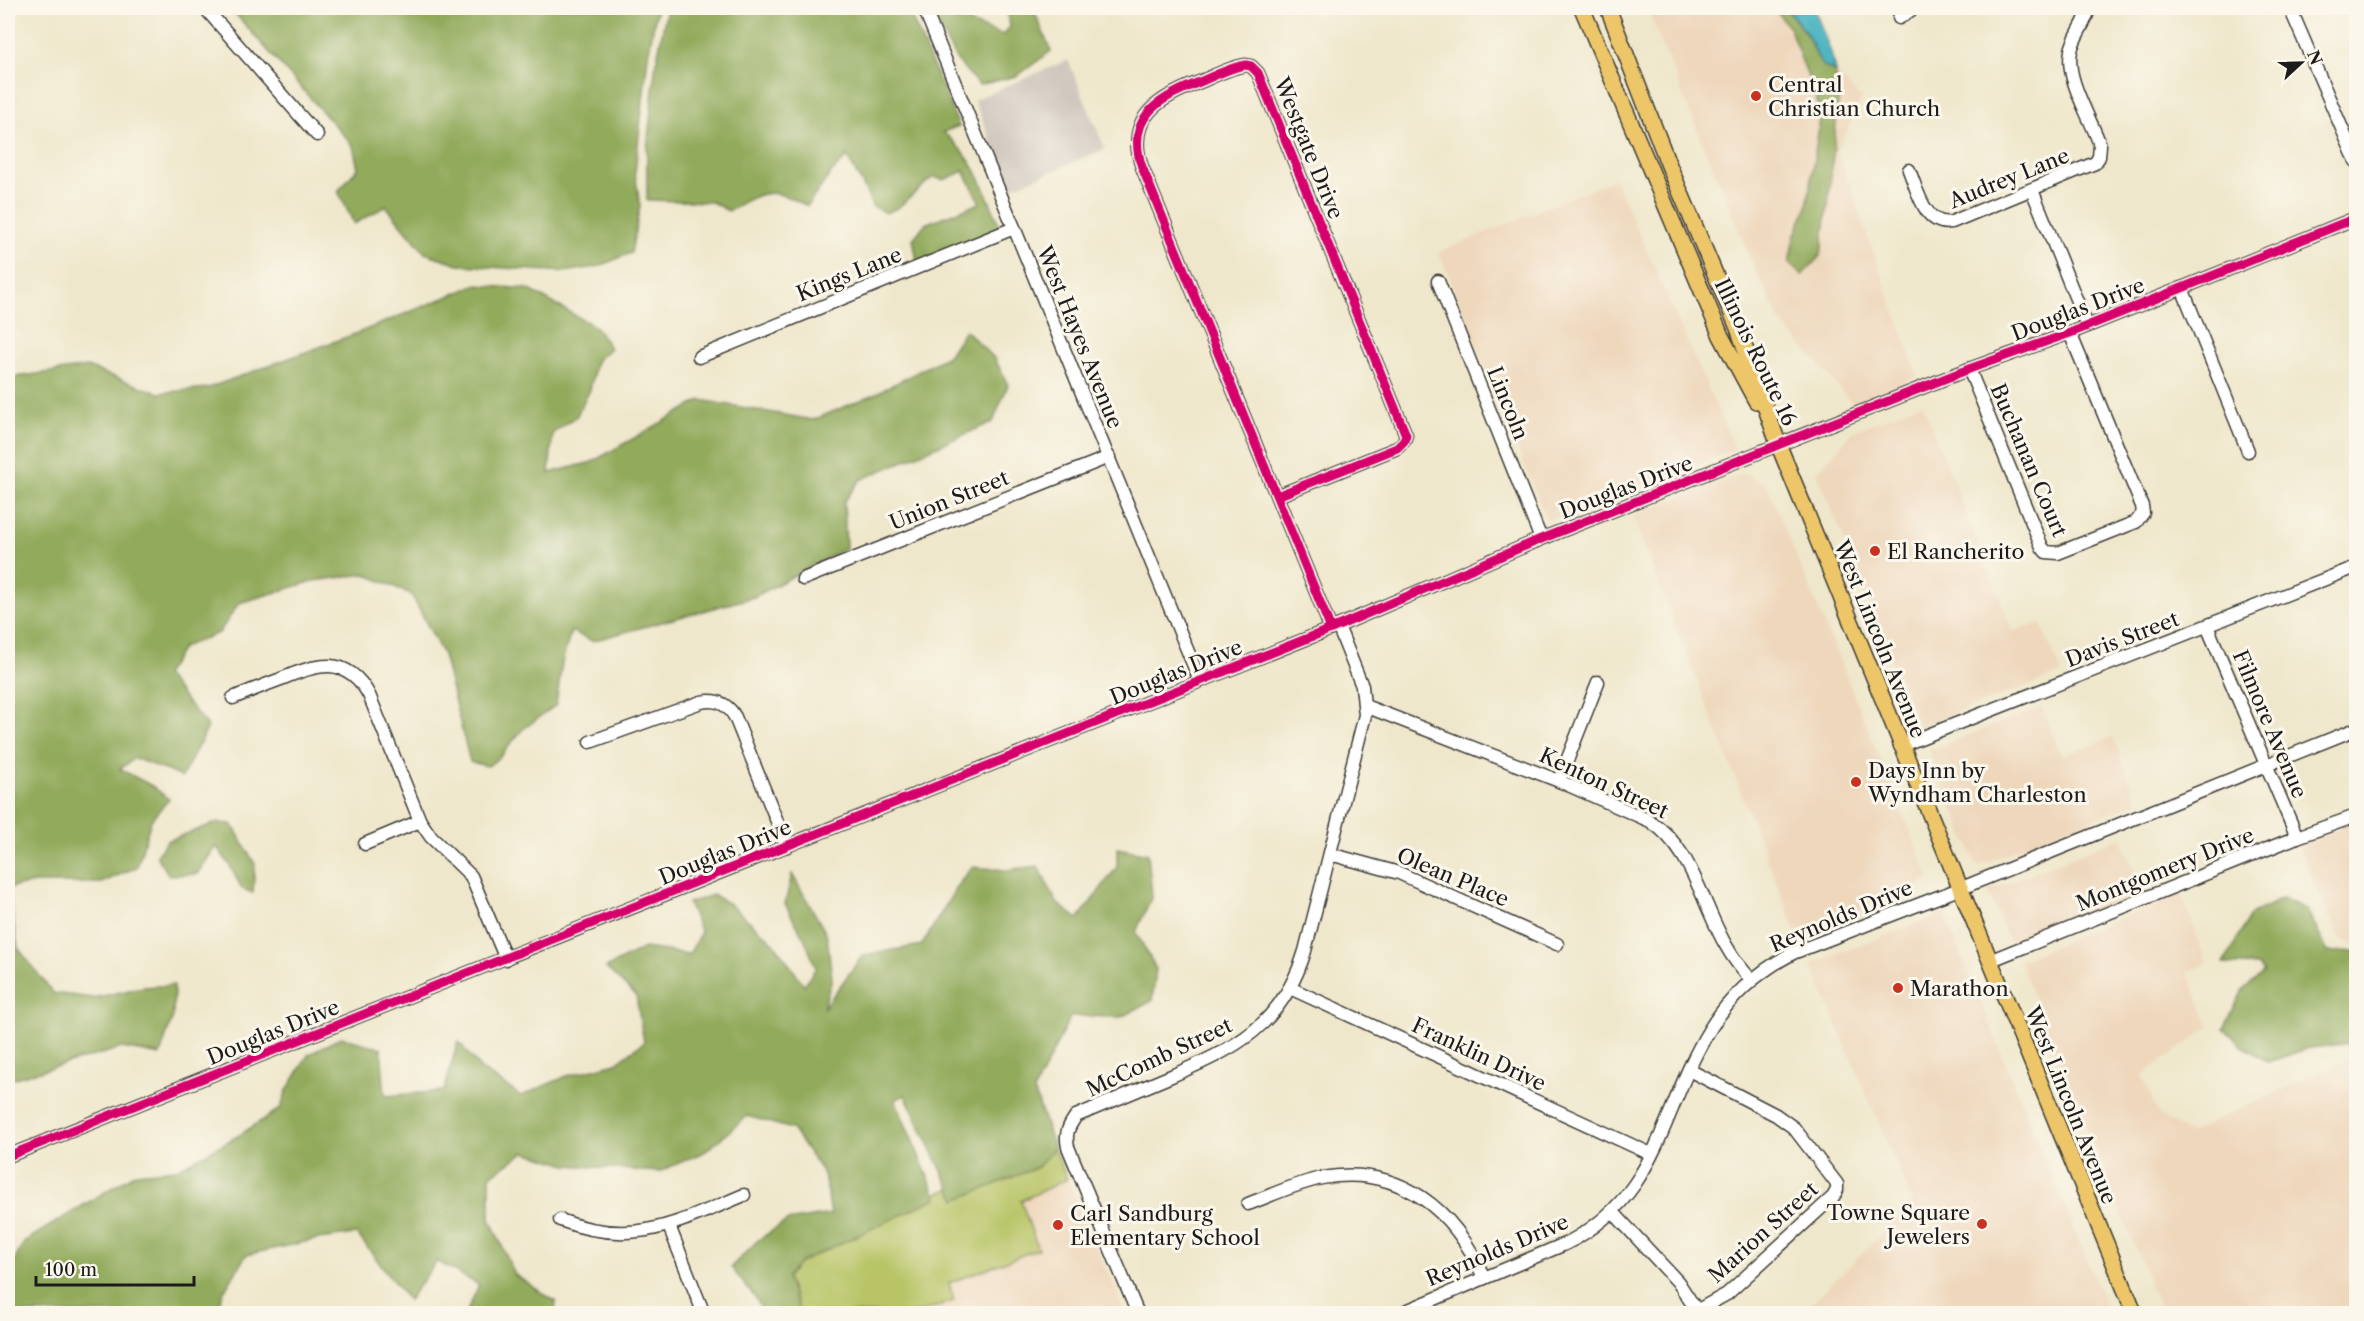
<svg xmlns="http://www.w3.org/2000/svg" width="2364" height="1321" font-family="'Libre Caslon Text',serif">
	<rect width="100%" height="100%" fill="#fbf7ec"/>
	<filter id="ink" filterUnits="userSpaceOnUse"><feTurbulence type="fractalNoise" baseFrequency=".0167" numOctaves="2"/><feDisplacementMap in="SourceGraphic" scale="12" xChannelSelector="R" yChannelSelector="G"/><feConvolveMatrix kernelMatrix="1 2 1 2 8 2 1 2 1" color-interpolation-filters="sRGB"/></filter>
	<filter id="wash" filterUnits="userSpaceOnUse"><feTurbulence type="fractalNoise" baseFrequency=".008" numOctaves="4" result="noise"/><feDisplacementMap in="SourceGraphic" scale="24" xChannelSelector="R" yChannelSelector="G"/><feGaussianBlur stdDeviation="1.35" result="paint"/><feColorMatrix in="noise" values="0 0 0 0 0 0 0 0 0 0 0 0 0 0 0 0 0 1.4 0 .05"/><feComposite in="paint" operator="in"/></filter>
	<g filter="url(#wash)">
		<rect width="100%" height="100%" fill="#efe7cb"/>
		<g fill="#eed7bb">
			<polygon points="1647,8 1786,8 1807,34 1821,64 1835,72 1862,99 1837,150 1918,377 1853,404 1779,319 1754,267"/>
			<polygon points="1615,179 1735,449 1547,521 1439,252"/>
			<polygon points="1922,403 2013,632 2040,623 2062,673 1919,727 1817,472 1854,431"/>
			<polygon points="1745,473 1767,485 1930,879 1908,891 1796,932 1632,516"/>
			<polygon points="2041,708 2062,756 2113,737 2137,802 1977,866 1929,750"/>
			<polygon points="2356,822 2356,943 2340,940 2298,845"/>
			<polygon points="2121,837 2143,893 2011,946 1988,891"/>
			<polygon points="2181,893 2207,964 2187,972 2210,1027 2142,1075 2159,1115 2189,1133 2356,1056 2356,1313 2162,1313 2019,961"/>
			<polygon points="1944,913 2040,1148 2109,1313 1802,1313 1913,1203 1811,964"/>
			<polygon points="1067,1179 1125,1313 916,1314 954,1301 948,1283 1038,1249 1020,1201"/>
		</g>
		<polygon fill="#ccc2b9" points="1068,60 1105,149 1011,188 974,100"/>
		<polygon fill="#b8c466" stroke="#6a7041" stroke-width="1.5" points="1054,1148 1067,1179 1021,1201 1038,1249 949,1283 954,1301 916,1313 783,1313 764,1261"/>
		<g fill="#92aa5b" stroke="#57633c" stroke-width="1.5">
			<polygon points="230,8 657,8 648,56 635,172 640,206 631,253 597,267 563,272 462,265 425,253 386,206 354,224 338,191 358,168 353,146"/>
			<path d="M667 8H905L913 20 959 126 943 132C978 161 984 190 1002 231L917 262 913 239 925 224 980 203 964 171 944 180 933 177 899 207 886 213 872 206 865 189 847 157 831 173 807 206C770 186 763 191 728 211L712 202 647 200V150L655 69Z"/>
			<polygon points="929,8 961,8 970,23 1003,35 1010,27 1007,8 1033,8 1051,51 1017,76 979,85 957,61"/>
			<polygon points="1774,8 1786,8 1808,37 1821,64 1835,72 1839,93 1828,205 1821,255 1802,275 1789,264 1794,237 1807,207 1821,112 1790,29"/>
			<polygon points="476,285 528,289 596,327 610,348 596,361 590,390 576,417 553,433 549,473 592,462 701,400 813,420 875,394 948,356 965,330 995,359 1008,385 993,422 860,480 844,502 846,548 754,597 592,641 571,631 562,663 556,705 522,730 500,757 488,766 470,762 443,655 411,594 365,574 314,581 239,603 219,633 183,647 165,675 208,727 182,777 135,758 120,769 152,786 169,799 151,820 137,867 101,883 35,883 8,888 18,948 53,993 93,998 143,987 174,985 173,1016 160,1055 122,1048 8,1080 8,378 87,367 159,393 208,388 355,334"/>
			<polygon points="216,823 232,824 255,864 253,893 242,889 229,864 216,846 197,874 169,875 156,856 167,841"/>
			<polygon points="1117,848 1148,854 1152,896 1136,932 1156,969 1152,1001 1121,1017 1071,1016 1034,1090 1054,1148 1038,1167 956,1200 905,1095 895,1100 937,1198 801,1262 787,1277 800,1313 764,1313 756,1299 731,1267 758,1240 787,1221 831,1214 824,1174 792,1129 747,1116 706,1151 659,1172 567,1165 525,1152 490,1176 490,1219 515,1275 556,1302 555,1313 466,1313 479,1285 437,1261 408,1300 357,1234 318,1239 246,1255 224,1291 215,1313 8,1313 8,1262 13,1262 25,1241 136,1173 177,1169 238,1136 281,1108 286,1092 308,1055 341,1037 381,1048 385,1096 444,1091 458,1041 481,1069 521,1096 567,1076 616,1063 644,1042 636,996 606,968 644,948 689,954 701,932 688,903 713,895 730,904 774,943 804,985 816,968 805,940 785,904 792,874 827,935 832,979 823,1009 863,955 922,945 958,885 972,867 1006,870 1038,866 1057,903 1078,919 1117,867"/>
			<polygon points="2283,898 2307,910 2328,952 2356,951 2356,1043 2309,1048 2268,1062 2241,1045 2224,1028 2243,990 2264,972 2258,966 2224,964 2250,915"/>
		</g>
		<polygon fill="#43b1bf" stroke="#30666e" stroke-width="1.5" points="1786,8 1814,8 1831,53 1835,72 1821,64 1807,34"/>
	</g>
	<g filter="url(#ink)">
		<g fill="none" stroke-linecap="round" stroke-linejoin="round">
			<defs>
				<g id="minor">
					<polyline points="205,8 317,135"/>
					<polyline points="924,8 1200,681"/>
					<polyline points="2290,8 2356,161"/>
					<polyline points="1899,18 1914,8"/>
					<path d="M1909 170C1917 189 1925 228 1952 222L2095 163 2099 157 2100 145C2091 118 2065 79 2071 51 2074 35 2086 24 2089 8"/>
					<polyline points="2032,190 2087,326"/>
					<polyline points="1438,281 1541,539"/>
					<polyline points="2182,288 2248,451"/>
					<polyline points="699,357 1014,228"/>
					<polyline points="1969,369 2042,547 2046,552 2058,553 2136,522 2143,513 2142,506 2070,333"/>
					<path d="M1277 496 1397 448 1404 441 1406 435 1258 73 1251 66 1246 65C1231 67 1216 75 1202 81 1162 97 1124 115 1142 167L1331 629"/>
					<polyline points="803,579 1109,457"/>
					<polyline points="2207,626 2297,837"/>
					<path d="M233 698C249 691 265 685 281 679 316 664 347 654 369 695L420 821 431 837 471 876 506 959"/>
					<path d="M1365 706 1559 781 1650 821C1704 856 1703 933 1752 980"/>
					<path d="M590 742 701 702C716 699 727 703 735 717L787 846"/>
					<polyline points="1900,746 2356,567"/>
					<polyline points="1559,781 1598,682"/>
					<polyline points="365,844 420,821"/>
					<polyline points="1330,854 1399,873 1557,944"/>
					<polyline points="1989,961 2297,837 2356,816"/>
					<polyline points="1290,988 1651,1154"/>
					<polyline points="1689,1070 1776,1115 1794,1128 1837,1184 1837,1190 1833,1197 1739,1283 1727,1294 1698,1310"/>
					<polyline points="8,1156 1331,629 1541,539 1969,369 2070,333 2356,218"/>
					<path d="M1248 1204C1272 1195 1297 1183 1322 1178 1400 1164 1455 1210 1484 1278"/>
					<polyline points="1613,1212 1678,1282 1699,1314"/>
					<path d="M560 1220C633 1248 677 1223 744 1195"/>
					<polyline points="669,1226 704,1314"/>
					<path d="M1138 1314 1068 1147C1065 1134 1068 1127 1076 1116 1107 1103 1138 1090 1169 1077 1236 1048 1282 1026 1305 951L1365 715 1362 686 1338 626"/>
					<path d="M1399 1314 1565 1244C1660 1197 1660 1110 1710 1029 1730 996 1759 971 1793 953L1959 889 2356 729"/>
				</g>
				<g id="major">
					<polyline points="1582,8 1721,336 1756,401"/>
					<polyline points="1608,8 1668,163 1738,328 1779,446 2135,1314"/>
				</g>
			</defs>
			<use href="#minor" stroke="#3c3a36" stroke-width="15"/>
			<use href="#major" stroke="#3c3a36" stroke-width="18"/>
			<use href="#minor" stroke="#fff" stroke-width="12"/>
			<use href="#major" stroke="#ecc669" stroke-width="15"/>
			<defs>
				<g id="cycleway">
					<path d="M1277 496 1397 448 1404 441 1406 435 1258 73 1251 66 1246 65C1231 67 1216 75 1202 81 1162 97 1124 115 1142 167L1331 629"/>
					<polyline points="8,1156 1331,629 1541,539 1969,369 2070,333 2356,218"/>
				</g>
			</defs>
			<use href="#cycleway" stroke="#fbf7ec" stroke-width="13"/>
			<use href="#cycleway" stroke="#d6006c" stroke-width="9"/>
		</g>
	</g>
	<g fill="#c8321e" stroke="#fbf7ec" stroke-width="2">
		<circle cx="1756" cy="96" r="6"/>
		<circle cx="1875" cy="551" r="6"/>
		<circle cx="1856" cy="782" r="6"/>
		<circle cx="1898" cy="988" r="6"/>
		<circle cx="1982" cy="1224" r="6"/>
		<circle cx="1058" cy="1225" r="6"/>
	</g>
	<g text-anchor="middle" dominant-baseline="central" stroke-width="6" stroke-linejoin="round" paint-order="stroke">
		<g font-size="21" fill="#1c1c1c" stroke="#fbf7ec" text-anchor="start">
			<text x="1768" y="84">Central<tspan x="1768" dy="24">Christian Church</tspan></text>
			<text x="1887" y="551">El Rancherito</text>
			<text x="1868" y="770">Days Inn by<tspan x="1868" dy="24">Wyndham Charleston</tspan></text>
			<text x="1910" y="988">Marathon</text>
			<text x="1970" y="1212" text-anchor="end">Towne Square<tspan x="1970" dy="24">Jewelers</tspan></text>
			<text x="1070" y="1213">Carl Sandburg<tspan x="1070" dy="24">Elementary School</tspan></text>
		</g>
		<g font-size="21" fill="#1c1c1c" stroke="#fbf7ec">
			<text transform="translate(1309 148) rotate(68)">Westgate Drive</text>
			<text transform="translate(2009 178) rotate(-22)">Audrey Lane</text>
			<text transform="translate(849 274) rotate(-22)">Kings Lane</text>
			<text transform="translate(2078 309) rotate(-21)">Douglas Drive</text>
			<text transform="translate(1080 337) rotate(68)">West Hayes Avenue</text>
			<text transform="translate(1756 352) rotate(64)">Illinois Route 16</text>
			<text transform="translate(1508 403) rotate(68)">Lincoln</text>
			<text transform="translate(2029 460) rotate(67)">Buchanan Court</text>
			<text transform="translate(1626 487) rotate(-21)">Douglas Drive</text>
			<text transform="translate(949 500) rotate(-22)">Union Street</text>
			<text transform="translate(1880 639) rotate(68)">West Lincoln Avenue</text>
			<text transform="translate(2122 639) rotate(-21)">Davis Street</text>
			<text transform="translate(1176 672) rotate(-22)">Douglas Drive</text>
			<text transform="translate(2270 724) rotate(67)">Filmore Avenue</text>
			<text transform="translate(1604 783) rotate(25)">Kenton Street</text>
			<text transform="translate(725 852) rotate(-22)">Douglas Drive</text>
			<text transform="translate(2165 869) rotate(-22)">Montgomery Drive</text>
			<text transform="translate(1453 877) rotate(23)">Olean Place</text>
			<text transform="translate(1841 916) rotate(-23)">Reynolds Drive</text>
			<text transform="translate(273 1032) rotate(-22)">Douglas Drive</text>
			<text transform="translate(1479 1054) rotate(25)">Franklin Drive</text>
			<text transform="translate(1159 1057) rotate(-25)">McComb Street</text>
			<text transform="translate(2071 1105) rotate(68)">West Lincoln Avenue</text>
			<text transform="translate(1763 1232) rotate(-42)">Marion Street</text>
			<text transform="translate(1497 1250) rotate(-23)">Reynolds Drive</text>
		</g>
	</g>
	<rect width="2364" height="1321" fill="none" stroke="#fbf7ec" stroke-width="30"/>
	<g transform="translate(2301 63) rotate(68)" stroke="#fbf7ec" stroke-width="4.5" paint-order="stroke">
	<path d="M0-4.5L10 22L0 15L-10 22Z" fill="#1c1c1c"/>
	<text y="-9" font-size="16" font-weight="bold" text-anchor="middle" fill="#1c1c1c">N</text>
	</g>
	<path d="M36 1276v9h158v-9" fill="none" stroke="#1c1c1c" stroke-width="3"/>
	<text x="45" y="1276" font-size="18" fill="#1c1c1c" stroke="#fbf7ec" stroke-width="4.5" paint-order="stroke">100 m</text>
</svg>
